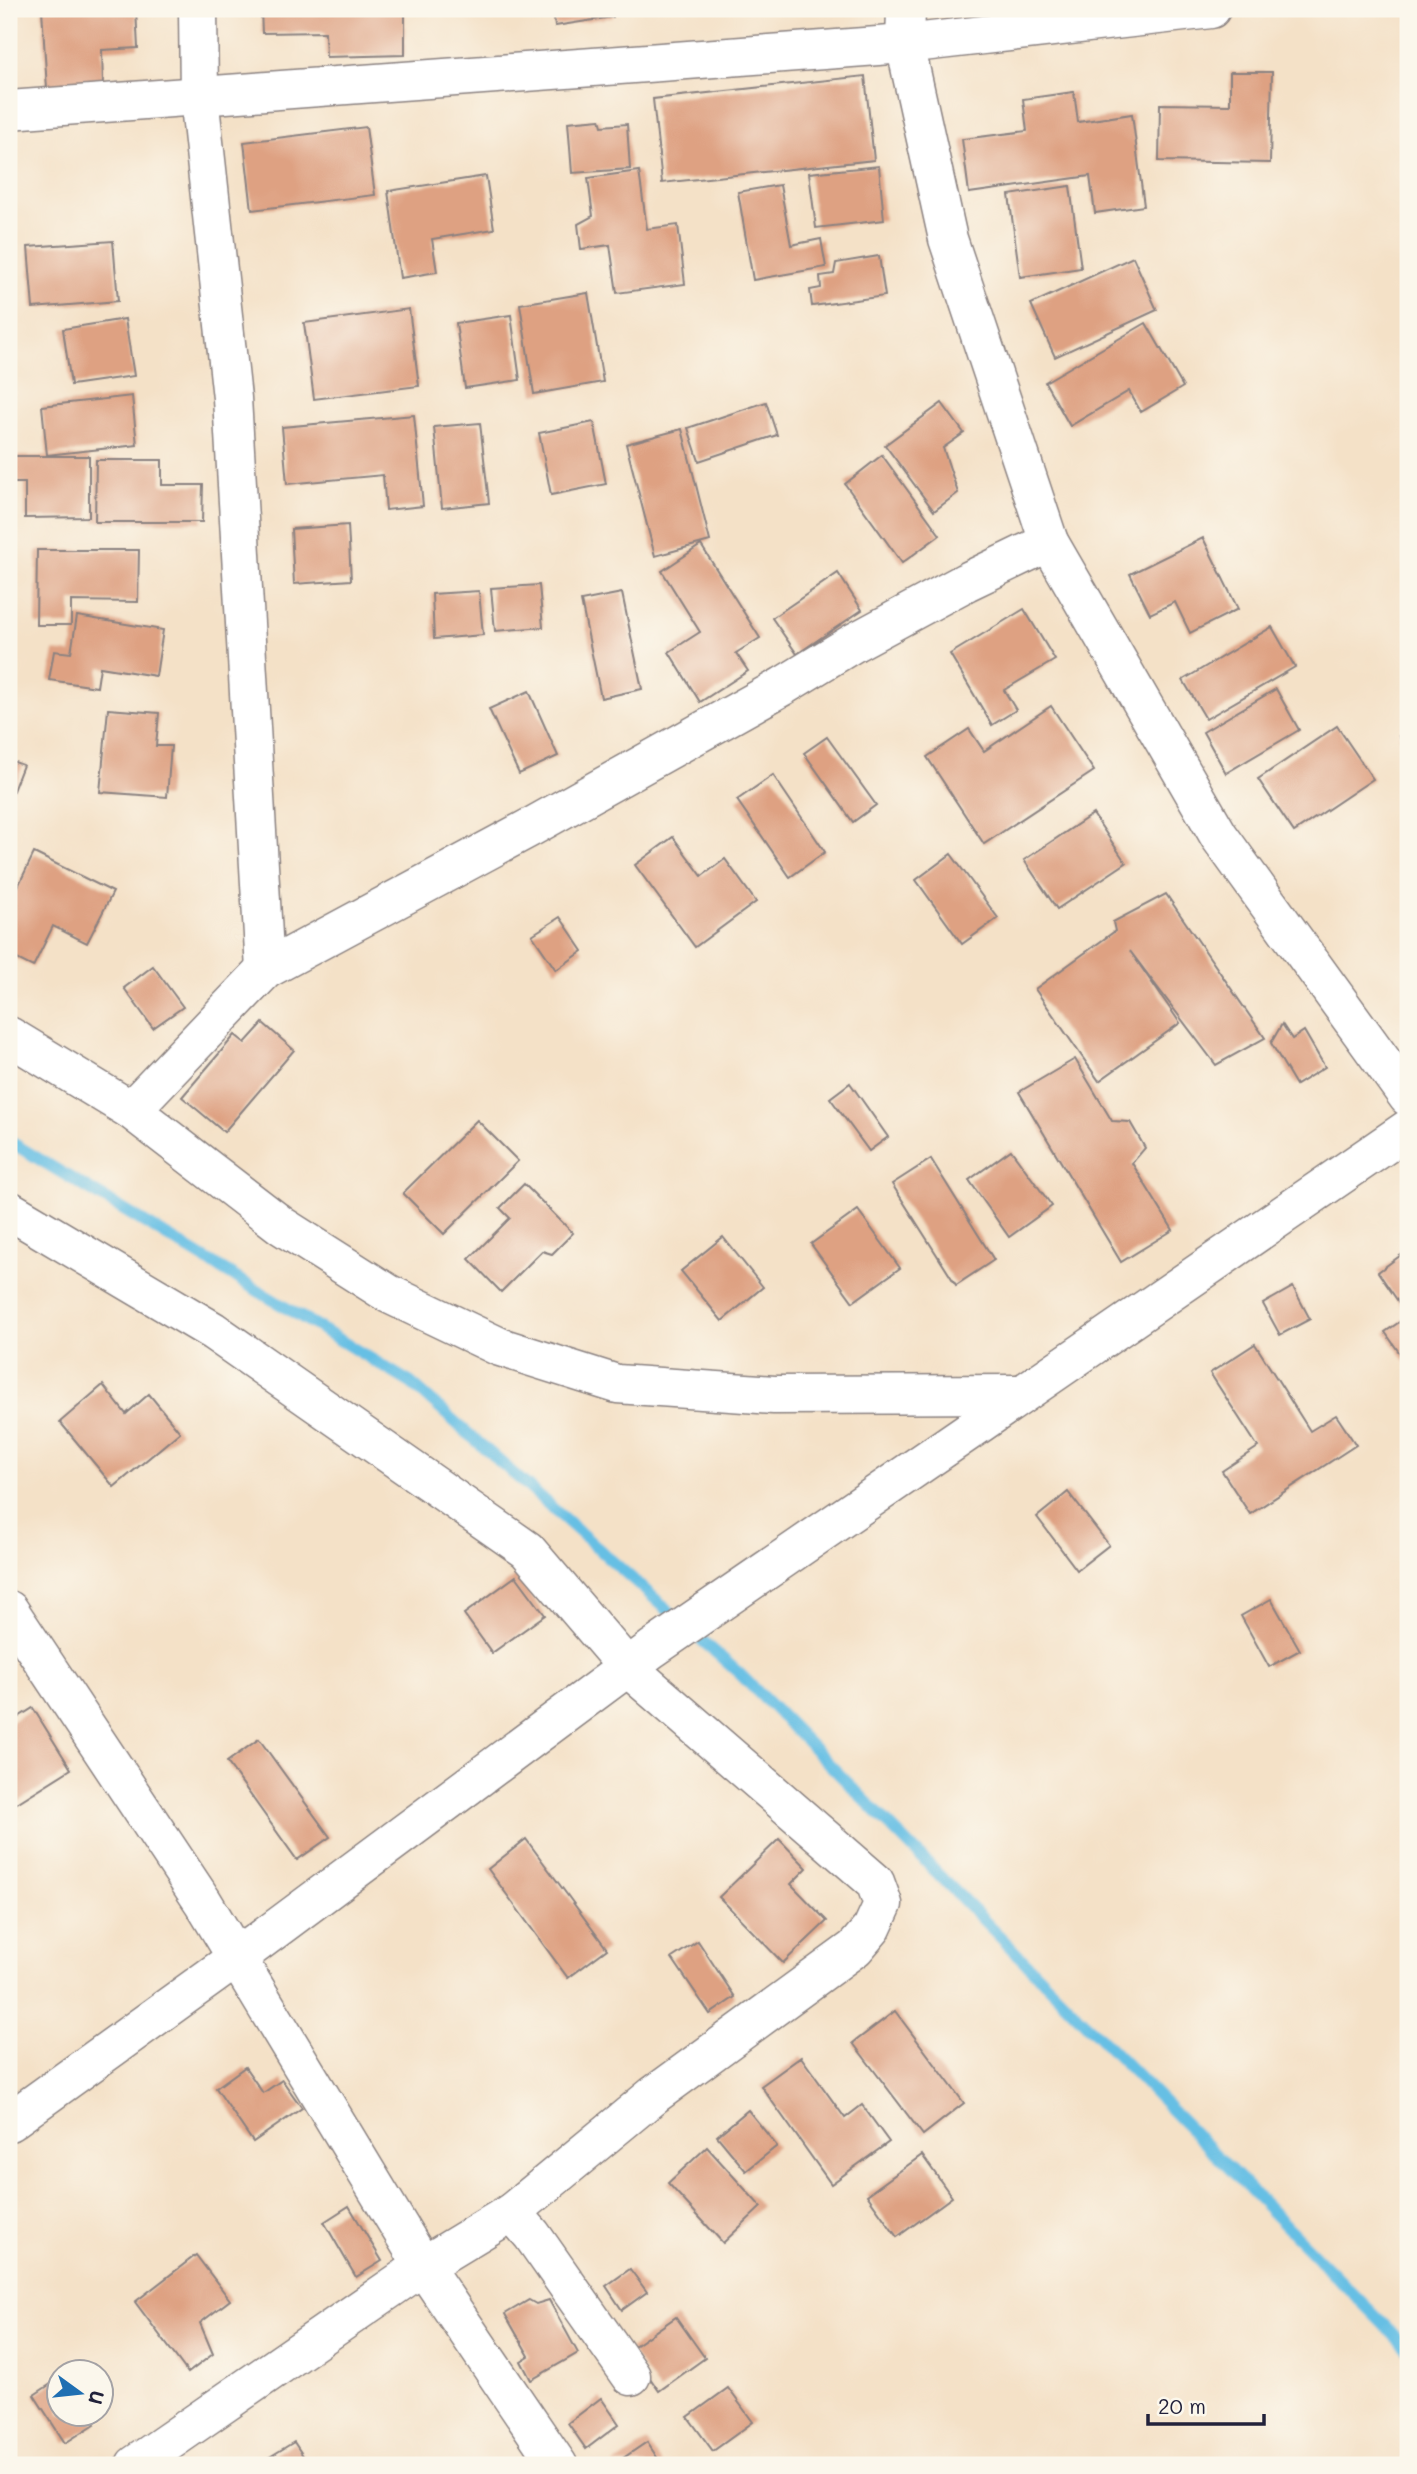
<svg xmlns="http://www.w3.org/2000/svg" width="1417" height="2474" font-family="Mali,sans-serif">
	<rect width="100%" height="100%" fill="#fbf7ec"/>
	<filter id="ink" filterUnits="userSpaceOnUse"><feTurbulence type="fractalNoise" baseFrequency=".0143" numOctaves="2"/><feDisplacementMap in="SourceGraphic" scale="14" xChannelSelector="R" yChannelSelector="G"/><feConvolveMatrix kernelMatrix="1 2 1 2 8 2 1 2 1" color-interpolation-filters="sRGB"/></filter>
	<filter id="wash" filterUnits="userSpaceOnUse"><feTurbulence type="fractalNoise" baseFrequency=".00686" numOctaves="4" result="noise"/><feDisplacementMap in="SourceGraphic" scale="28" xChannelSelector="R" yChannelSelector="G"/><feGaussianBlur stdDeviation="1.57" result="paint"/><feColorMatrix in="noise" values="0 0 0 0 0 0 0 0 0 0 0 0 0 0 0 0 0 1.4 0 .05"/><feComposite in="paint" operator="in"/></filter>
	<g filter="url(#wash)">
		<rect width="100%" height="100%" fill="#f4e1c7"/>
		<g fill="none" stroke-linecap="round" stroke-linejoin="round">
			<polyline stroke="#66bfe4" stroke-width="12" points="9,1141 411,1383 740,1674 1408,2349"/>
		</g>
		<g id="blocks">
			<g fill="#dea182">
				<polygon points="42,9 136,9 138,48 102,50 103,86 47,89"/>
				<polygon points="261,9 405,9 405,55 326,57 325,32 262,33"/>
				<polygon points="553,9 613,9 613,17 555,26"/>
				<polygon points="1230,72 1272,72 1270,163 1159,161 1160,104 1230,105"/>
				<polygon points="865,76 874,160 662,183 653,99"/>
				<polygon points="1074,92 1078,122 1132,114 1144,206 1095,213 1090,176 969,193 962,139 1027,131 1023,99"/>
				<polygon points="600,119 602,126 627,124 630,169 572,173 568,122"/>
				<polygon points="366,127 375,195 252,210 244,142"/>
				<polygon points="879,166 884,220 816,228 809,173"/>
				<polygon points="639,171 647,229 678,225 685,284 617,293 610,245 581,249 578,224 593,216 588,178"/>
				<polygon points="486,176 494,229 432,239 437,272 400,278 388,191"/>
				<polygon points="780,185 791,245 821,239 826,267 753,280 738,192"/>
				<polygon points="1070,186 1081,268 1020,277 1009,195"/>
				<polygon points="113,241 118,301 33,308 28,247"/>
				<polygon points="879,256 885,296 812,306 810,290 821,288 820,276 834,274 836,263"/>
				<polygon points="1133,257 1157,310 1055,357 1031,304"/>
				<polygon points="588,293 603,382 534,394 520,304"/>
				<polygon points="409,309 419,386 314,399 304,323"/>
				<polygon points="511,315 520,380 465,388 456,323"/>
				<polygon points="125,319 134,376 71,385 63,329"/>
				<polygon points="1146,323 1183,387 1141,412 1129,391 1070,426 1045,382"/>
				<polygon points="132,396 137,445 47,455 42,406"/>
				<polygon points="766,402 777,435 699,461 688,428"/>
				<polygon points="942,403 964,433 943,448 958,493 934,511 885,445"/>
				<polygon points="414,415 423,506 386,510 383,475 287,484 282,427"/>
				<polygon points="594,422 606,484 551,495 539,433"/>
				<polygon points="480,423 489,503 442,508 434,427"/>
				<polygon points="682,429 710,541 655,556 626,444"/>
				<polygon points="882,455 940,535 902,563 845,484"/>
				<polygon points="9,456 89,456 89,517 25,518 25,483 9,483"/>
				<polygon points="96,460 162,460 162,485 203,485 202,522 95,522"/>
				<polygon points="348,525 351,580 294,584 291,529"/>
				<polygon points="1203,538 1238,609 1190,633 1175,602 1150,614 1130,574"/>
				<polygon points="701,545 760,638 736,653 748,671 700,702 669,652 700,632 662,571"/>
				<polygon points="37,550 139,550 138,602 71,601 71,625 36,625"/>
				<polygon points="838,573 862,610 797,654 772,618"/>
				<polygon points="539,585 543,627 495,631 491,588"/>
				<polygon points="479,591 483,635 434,639 432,594"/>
				<polygon points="622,593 642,689 601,698 581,601"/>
				<polygon points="1024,609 1055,660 1004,690 1016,710 992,725 950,654"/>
				<polygon points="77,616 163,630 156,676 100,667 97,687 49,680 54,651 71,653"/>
				<polygon points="1272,627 1295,667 1206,719 1183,680"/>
				<polygon points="1276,689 1299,730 1226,773 1203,732"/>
				<polygon points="529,691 558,756 519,774 489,709"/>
				<polygon points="1051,706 1094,771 984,844 927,757 969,729 984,751"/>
				<polygon points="108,709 159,713 156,746 171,746 167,797 100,792"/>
				<polygon points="1337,726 1373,779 1294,832 1258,779"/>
				<polygon points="1408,731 1408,751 1399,736"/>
				<polygon points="827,737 876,805 853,822 804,753"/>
				<polygon points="9,760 23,765 9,801"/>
				<polygon points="773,775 825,852 790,877 737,800"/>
				<polygon points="1093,814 1126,863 1057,909 1024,860"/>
				<polygon points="673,837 702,876 725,859 756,902 695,947 635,865"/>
				<polygon points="34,853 113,892 87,943 53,926 33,967 9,955 9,905"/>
				<polygon points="951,854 998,918 962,944 916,880"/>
				<polygon points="1166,894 1265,1038 1216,1065 1130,951 1180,1023 1099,1081 1035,989 1115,931 1113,922"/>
				<polygon points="560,917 583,951 556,970 532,935"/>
				<polygon points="153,966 183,1007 153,1028 124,988"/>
				<polygon points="263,1023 294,1050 224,1132 182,1097 235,1035 245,1043"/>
				<polygon points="1282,1024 1292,1039 1304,1031 1325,1067 1296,1085 1271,1043"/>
				<polygon points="1075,1059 1112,1121 1130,1122 1145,1148 1132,1163 1173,1230 1121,1262 1019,1092"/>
				<polygon points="850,1083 888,1137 869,1151 830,1098"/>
				<polygon points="477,1120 518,1161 444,1234 403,1193"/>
				<polygon points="1011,1150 1052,1206 1009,1237 969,1180"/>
				<polygon points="931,1159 994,1260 956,1285 892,1184"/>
				<polygon points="524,1184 573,1233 552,1254 542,1251 501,1292 469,1259 510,1218 500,1208"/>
				<polygon points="858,1210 900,1268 853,1302 811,1244"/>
				<polygon points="723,1237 763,1287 722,1321 681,1271"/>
				<polygon points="1408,1250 1408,1365 1385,1332 1408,1316 1378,1272"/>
				<polygon points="1293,1287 1310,1319 1280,1335 1263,1304"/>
				<polygon points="1255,1344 1310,1431 1336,1415 1356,1445 1250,1514 1222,1471 1258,1447 1210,1373"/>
				<polygon points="103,1385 126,1414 149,1394 180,1432 114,1487 60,1422"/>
				<polygon points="1068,1492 1109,1545 1077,1570 1037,1517"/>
				<polygon points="516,1576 545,1615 492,1653 464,1614"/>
				<polygon points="1271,1599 1300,1650 1269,1667 1241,1616"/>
				<polygon points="33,1708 71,1769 9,1808 9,1723"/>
				<polygon points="259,1739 330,1837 297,1860 227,1762"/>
				<polygon points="526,1839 607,1949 568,1978 488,1869"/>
				<polygon points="779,1839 807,1868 791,1884 827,1921 783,1963 719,1897"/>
				<polygon points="698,1941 735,1997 710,2014 672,1958"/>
				<polygon points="895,2011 964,2103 923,2135 853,2043"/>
				<polygon points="801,2057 845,2118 862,2105 889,2142 831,2184 761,2086"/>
				<polygon points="245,2067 263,2093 282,2080 302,2108 253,2142 216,2088"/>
				<polygon points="748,2110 777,2146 746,2171 717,2136"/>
				<polygon points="707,2147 761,2207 723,2243 668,2183"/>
				<polygon points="922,2155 952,2197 897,2237 867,2195"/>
				<polygon points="349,2206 382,2261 356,2277 324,2222"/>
				<polygon points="196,2255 230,2300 200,2323 213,2354 188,2373 135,2302"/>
				<polygon points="630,2269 647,2292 622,2310 606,2286"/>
				<polygon points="529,2300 536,2304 549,2300 578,2353 531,2380 521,2361 529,2356 505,2314"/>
				<polygon points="676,2317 705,2358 659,2391 630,2349"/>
				<polygon points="60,2378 60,2414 89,2414 95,2424 65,2443 34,2395"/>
				<polygon points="728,2388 753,2422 713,2451 688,2417"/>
				<polygon points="601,2398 619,2424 586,2449 568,2423"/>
				<polygon points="294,2442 309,2465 273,2465 268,2458"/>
				<polygon points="647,2442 662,2465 613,2465"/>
			</g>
		</g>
	</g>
	<g filter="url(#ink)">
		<use href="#blocks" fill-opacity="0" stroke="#8b8281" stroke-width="2"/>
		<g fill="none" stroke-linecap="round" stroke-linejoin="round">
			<defs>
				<g id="minor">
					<polyline points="198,9 199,96 232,398 265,970"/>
					<polyline points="906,9 905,44 948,239 1049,542 1219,836 1408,1097"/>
					<polyline points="9,110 905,44 1211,9"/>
					<polyline points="9,1036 131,1110 282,1226 389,1294 500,1347 617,1384 774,1395 1021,1394"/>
					<polyline points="131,1110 265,970 533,826 783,686 855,642 966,582 1049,542"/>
					<polyline points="9,1210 213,1331 527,1550 627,1667 875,1882 883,1904 872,1928 855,1948 654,2095 512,2212"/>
					<polyline points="9,1610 203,1902 423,2266 558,2465"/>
					<polyline points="9,2122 238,1957 652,1649 1408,1129"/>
					<polyline points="135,2465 423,2266 512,2212 532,2235 631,2376"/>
				</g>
			</defs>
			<use href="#minor" stroke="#8b8281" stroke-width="41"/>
			<use href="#minor" stroke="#fff" stroke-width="38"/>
		</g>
	</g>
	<rect width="1417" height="2474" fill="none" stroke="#fbf7ec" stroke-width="35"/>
	<g transform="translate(80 2393) rotate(105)"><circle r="33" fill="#fbf7ec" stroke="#a4a2a5" stroke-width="2"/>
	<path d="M0-5L12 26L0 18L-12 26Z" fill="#1f6fb2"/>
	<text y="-10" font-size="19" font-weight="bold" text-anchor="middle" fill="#22223b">U</text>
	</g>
	<path d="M1148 2414v10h116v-10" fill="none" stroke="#22223b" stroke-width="3.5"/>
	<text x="1158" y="2414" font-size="21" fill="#22223b" stroke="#fbf7ec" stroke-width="5" paint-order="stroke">20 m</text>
</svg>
